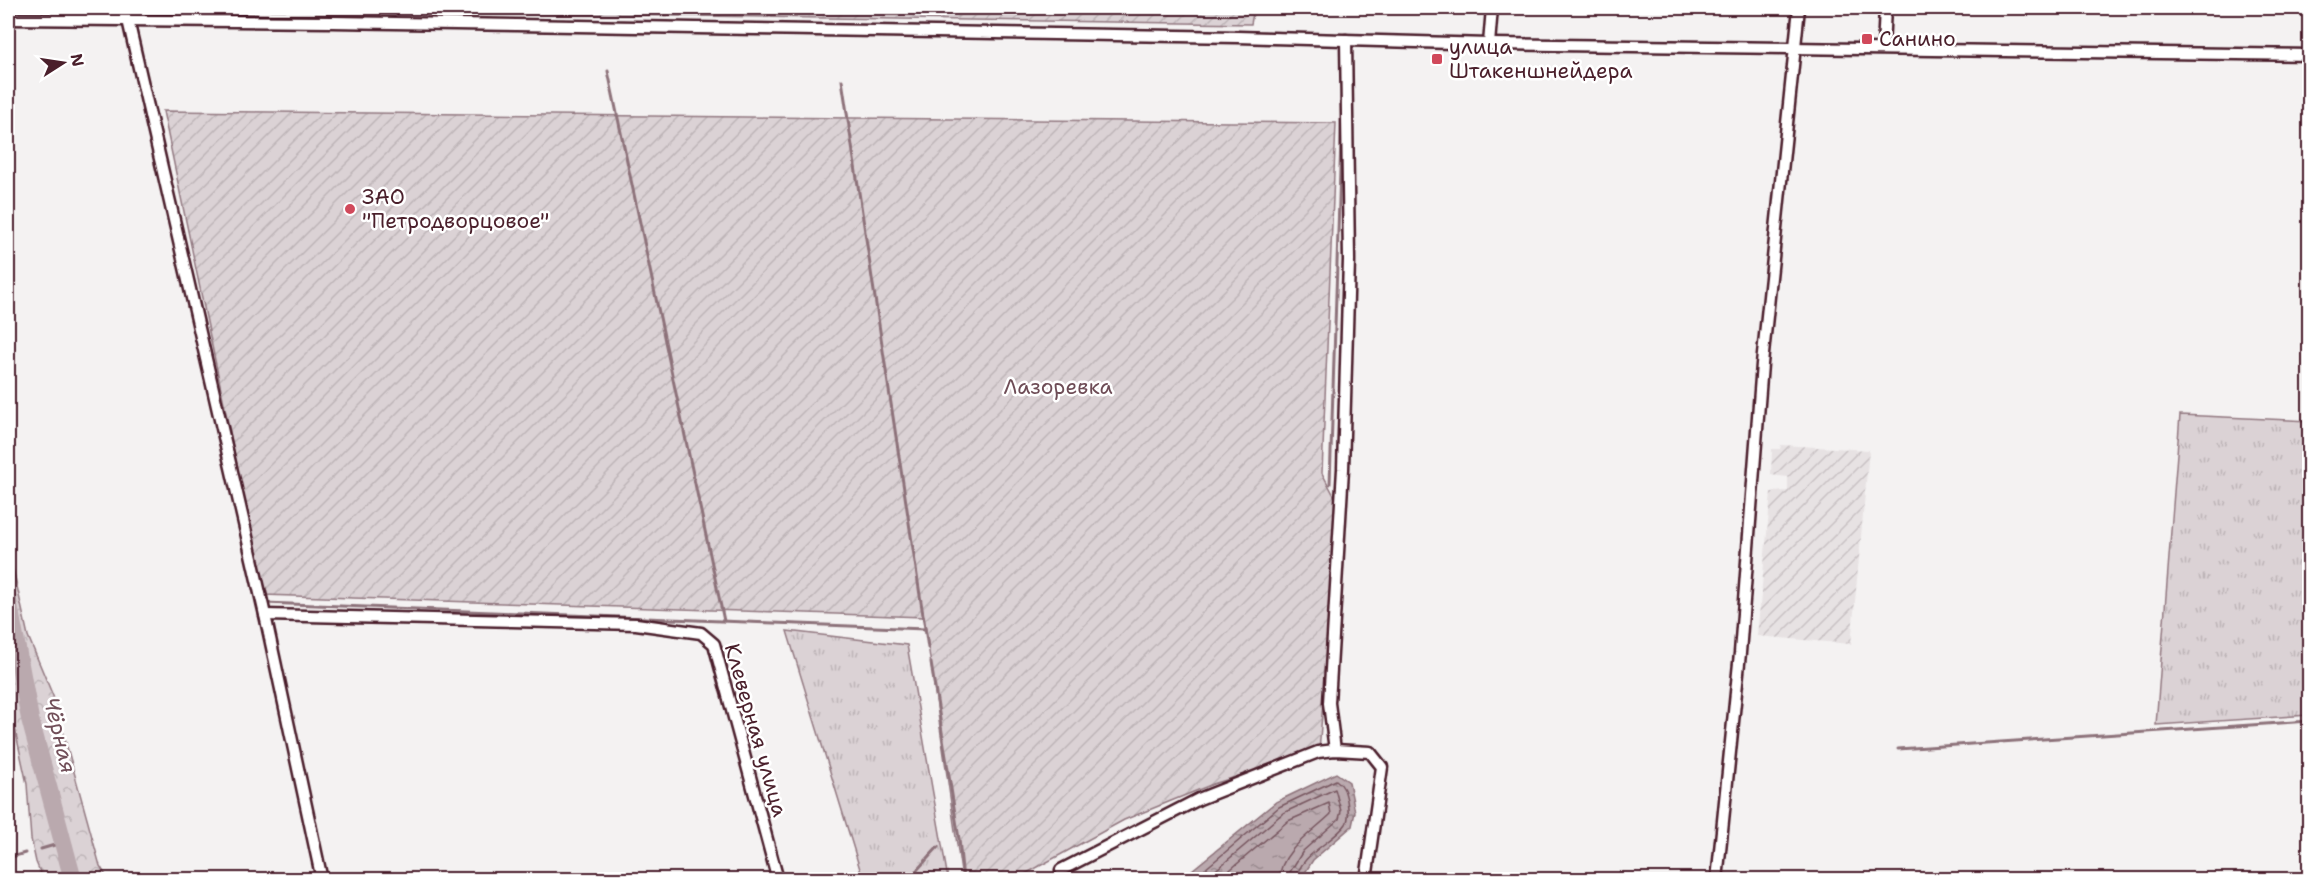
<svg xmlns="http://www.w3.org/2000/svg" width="2317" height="887" font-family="'Shantell Sans',sans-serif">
	<defs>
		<pattern id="industrial-furrows" width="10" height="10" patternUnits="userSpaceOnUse" patternTransform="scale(1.5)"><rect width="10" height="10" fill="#e7e2e3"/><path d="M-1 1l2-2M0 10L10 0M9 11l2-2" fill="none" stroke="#c8c1c3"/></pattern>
		<pattern id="grass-tufts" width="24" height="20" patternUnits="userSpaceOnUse" patternTransform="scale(1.5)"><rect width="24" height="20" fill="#dbd2d5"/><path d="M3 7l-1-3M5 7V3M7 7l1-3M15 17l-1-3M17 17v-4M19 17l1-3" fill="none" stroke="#bdb4b7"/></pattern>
		<pattern id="forest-crowns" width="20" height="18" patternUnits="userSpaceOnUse" patternTransform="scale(1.5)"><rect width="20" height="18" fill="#dbd2d5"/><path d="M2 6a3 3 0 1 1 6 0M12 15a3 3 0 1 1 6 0" fill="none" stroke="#bdb4b7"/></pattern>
		<pattern id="garden-furrows" width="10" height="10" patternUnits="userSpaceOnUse" patternTransform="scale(1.5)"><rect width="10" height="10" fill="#dbd2d5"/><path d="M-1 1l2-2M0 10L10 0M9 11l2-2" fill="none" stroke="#bdb4b7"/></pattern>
		<pattern id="water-ripples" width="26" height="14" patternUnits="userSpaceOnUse" patternTransform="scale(1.5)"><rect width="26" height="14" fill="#baa9ae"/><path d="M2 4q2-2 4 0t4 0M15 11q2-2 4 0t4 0" fill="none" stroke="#99898e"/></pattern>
	</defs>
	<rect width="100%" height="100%" fill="#f4f2f2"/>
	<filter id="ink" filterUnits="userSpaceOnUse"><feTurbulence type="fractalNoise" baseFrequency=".0167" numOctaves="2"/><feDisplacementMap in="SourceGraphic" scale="12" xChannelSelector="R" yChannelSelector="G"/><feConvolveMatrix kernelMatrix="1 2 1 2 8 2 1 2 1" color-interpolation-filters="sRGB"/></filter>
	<g filter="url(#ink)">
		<polygon fill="url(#industrial-furrows)" points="1781,445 1869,450 1851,644 1757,636 1771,492 1788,491 1788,477 1771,475 1772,449 1780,449"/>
		<g fill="url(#grass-tufts)" stroke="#927880" stroke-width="1.5">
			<polygon points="2180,415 2309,421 2309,715 2156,725"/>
			<polygon points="787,631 907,645 948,879 863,879"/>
			<polygon points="333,873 456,879 336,879"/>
		</g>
		<polygon fill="url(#forest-crowns)" stroke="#927880" stroke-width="1.5" points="8,546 28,636 53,696 100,866 108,879 43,879 36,862 31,839 27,784 8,698"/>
		<g fill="url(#garden-furrows)" stroke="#927880" stroke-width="1.5">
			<polygon points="137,8 1254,8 1251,24"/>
			<polygon points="163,111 1336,123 1322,473 1339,505 1319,751 1213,784 1124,820 1016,879 962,879 924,617 264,595"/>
		</g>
		<polygon fill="url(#water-ripples)" stroke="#8d727a" stroke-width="1.5" points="1336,773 1349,782 1355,812 1352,826 1313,860 1301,879 1181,879 1276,802"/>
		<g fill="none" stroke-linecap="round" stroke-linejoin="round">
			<g stroke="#77565f" stroke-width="1.5">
				<path d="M1192 880 1279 807 1336 780C1344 786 1345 791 1347 800 1348 808 1350 817 1346 824 1334 842 1299 854 1296 880"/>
				<polyline points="1204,880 1283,813 1335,789 1341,811 1339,819 1303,851 1290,872 1288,880"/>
				<path d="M1218 880 1288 821 1329 803 1331 814C1313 832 1280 851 1279 880"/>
			</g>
			<g stroke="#8d727a" stroke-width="3">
				<polyline points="608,71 724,621"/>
				<polyline points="842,80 928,648"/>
				<polyline points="1330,484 1342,106"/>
				<polyline points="265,603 925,629"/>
				<polyline points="931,663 959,839 963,880"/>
				<polyline points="1898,749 2310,721"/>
				<polyline points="41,849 65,842"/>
				<polyline points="8,858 25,853"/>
				<polyline points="908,880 938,847"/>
			</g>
			<polyline stroke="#baa9ae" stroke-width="18" points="8,600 30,719 73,880"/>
			<defs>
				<g id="minor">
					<polyline points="123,8 128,20 265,615 322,880"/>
					<polyline points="8,19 332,22 1238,37 1489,44 2310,55"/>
					<polyline points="1489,44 1492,8"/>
					<polyline points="1883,48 1885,8"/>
					<polyline points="265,615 636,624 701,633 714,644 778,880"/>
					<polyline points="1335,750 1329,703 1343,469 1349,260 1346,40"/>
					<polyline points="1061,870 1199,799 1318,752 1335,750 1370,752 1382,767 1366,880"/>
					<polyline points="1717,880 1740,653 1762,364 1799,8"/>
				</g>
			</defs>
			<use href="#minor" stroke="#4a1f2b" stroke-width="15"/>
			<use href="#minor" stroke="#fff" stroke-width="10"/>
		</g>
	</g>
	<g fill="#d1495b" stroke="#fff" stroke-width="2">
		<rect x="1861" y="33" width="12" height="12" rx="3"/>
		<rect x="1431" y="53" width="12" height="12" rx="3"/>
		<circle cx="350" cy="209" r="6"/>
	</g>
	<g text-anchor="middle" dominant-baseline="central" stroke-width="5" stroke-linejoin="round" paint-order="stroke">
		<g font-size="21" fill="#4a1f2b" stroke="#fff" text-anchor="start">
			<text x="1879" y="39">Санино</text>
			<text x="1449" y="47">улица<tspan x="1449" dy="24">Штакеншнейдера</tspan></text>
			<text x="362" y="197">ЗАО<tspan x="362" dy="24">"Петродворцовое"</tspan></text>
		</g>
		<g font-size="21" fill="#6e4c56" stroke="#fff">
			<text x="1058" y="387">Лазоревка</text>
		</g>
		<g font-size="21" fill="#4a1f2b" stroke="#fff">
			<text transform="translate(756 730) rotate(74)">Клеверная улица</text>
		</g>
		<g font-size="22" font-style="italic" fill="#714f59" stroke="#fff">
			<text transform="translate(60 735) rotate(76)">Чёрная</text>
		</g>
	</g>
	<rect width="2317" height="887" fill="none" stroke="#fff" stroke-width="30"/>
	<rect x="15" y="15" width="2287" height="857" fill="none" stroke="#4a1f2b" stroke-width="2" filter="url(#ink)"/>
	<g transform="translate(63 63) rotate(78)" stroke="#ffffff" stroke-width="4.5" paint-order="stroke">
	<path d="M0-4.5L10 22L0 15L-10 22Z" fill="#4a1f2b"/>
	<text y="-9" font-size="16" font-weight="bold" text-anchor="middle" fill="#4a1f2b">N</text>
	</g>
</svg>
